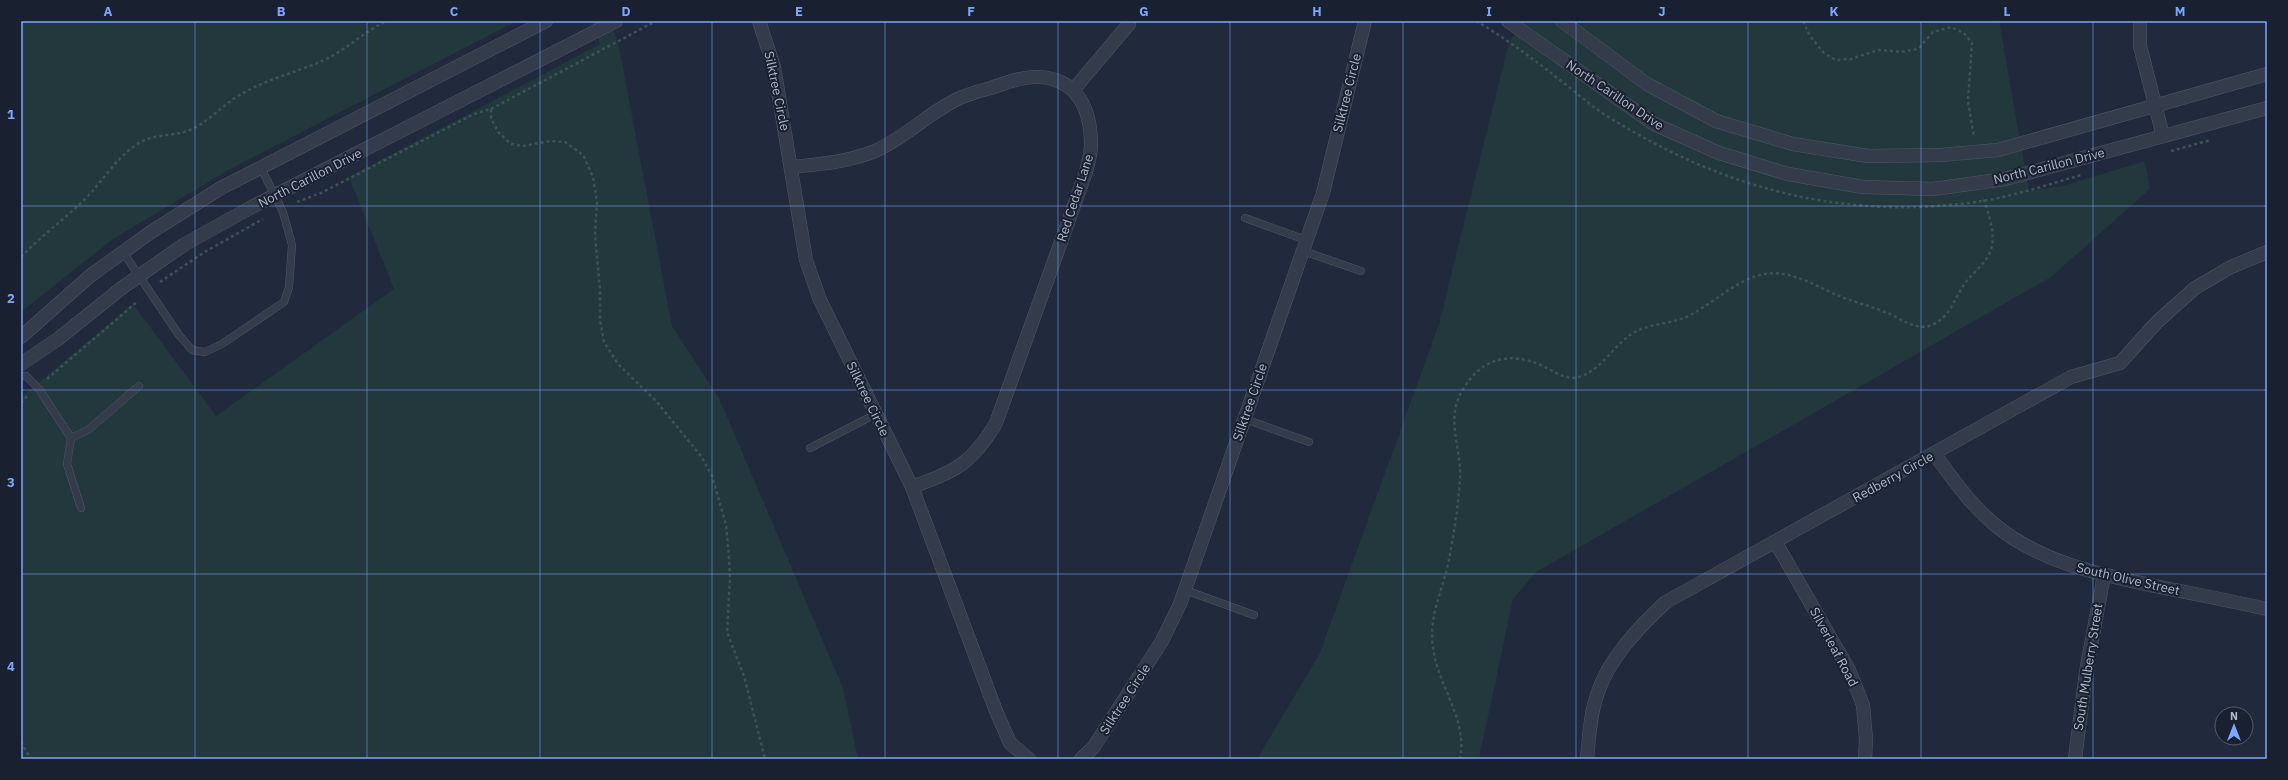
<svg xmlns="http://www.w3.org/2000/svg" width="2288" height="780" font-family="'IBM Plex Sans',sans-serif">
	<rect width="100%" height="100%" fill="#202a3c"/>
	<g fill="#22383d">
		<polygon points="21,21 517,21 232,168 113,239 21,312"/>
		<polygon points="591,21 609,21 618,42 672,326 719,398 843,688 858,759 21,759 21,397 133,304 216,416 394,289 349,177 600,44"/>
		<polygon points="1525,21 1999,21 2029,191 2063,186 2145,161 2150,189 2051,277 1536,572 1513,599 1479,759 1257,759 1319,655 1439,324 1509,42"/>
	</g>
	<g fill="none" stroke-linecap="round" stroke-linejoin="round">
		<defs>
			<g id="lane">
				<polyline points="1245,218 1306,240"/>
				<polyline points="1303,251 1361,271"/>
				<polyline points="123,252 179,335 192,350 205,352 222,344 284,302 289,287 292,245 283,212 261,168"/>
				<polyline points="21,376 26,376 39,389 71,438 88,430 139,386"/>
				<polyline points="1245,419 1309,442"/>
				<polyline points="71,438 67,464 81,508"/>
				<polyline points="810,448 876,414"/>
				<polyline points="1185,590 1254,615"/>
			</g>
			<g id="street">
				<polyline points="759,21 774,67 806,260 820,300 912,487 996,711 1010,743 1029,759"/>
				<polyline points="1508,21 1654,124 1719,153 1788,174 1863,187 1933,189 2005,179 2267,108"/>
				<polyline points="1562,21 1647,84 1716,121 1793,144 1868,156 1941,155 1998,150 2267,74"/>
				<polyline points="2140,21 2140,46 2163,136"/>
				<polyline points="1074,89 1129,24"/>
				<path d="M792 167C820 164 848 162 875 151 907 137 931 110 962 97 972 93 982 90 991 88 1006 83 1023 76 1039 77 1078 79 1091 110 1091 145 1091 154 1088 164 1086 172L996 423C971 465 955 471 912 487"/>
				<polyline points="21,337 90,276 151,232 221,188 546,21"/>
				<polyline points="21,364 58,339 123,287 185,244 250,208 616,21"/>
				<path d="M1935 455C1953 479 1970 504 1994 524 2040 563 2102 575 2160 587 2195 594 2231 601 2267 609"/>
				<polyline points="1776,543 1849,670 1863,705 1866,739 1865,759"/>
				<polyline points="1081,759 1093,748 1162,641 1180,604 1323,193 1365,21"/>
				<path d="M1587 759C1589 738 1590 715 1597 695 1608 659 1639 627 1666 602L2071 377 2120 363 2157 322 2195 288 2231 267 2267 252"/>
				<polyline points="2075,759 2086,672 2104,575"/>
			</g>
		</defs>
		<use href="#lane" stroke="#4f5767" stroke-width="8"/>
		<use href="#street" stroke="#4f5767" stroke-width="14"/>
		<g stroke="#3c5457" stroke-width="2.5" stroke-dasharray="3 3" stroke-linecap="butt">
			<path d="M1476 21C1507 39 1536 61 1565 84 1578 94 1590 105 1604 114 1718 187 1841 221 1976 202 2011 197 2047 185 2081 175"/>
			<polyline points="1803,21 1810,36 1824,53 1836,60 1851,59 1878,50 1901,52 1918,49 1933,32 1951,27 1964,33 1972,43 1968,101 1974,137"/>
			<polyline points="491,109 656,21"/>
			<polyline points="2171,151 2211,140"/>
			<polyline points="297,202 321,193 474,114 491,109 491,119 499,133 511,144 523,146 550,141 565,142 583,155 593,177 597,202 595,235 600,290 600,319 604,342 618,364 656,401 701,456 712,476 726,525 729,556 730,578 727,632 744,676 765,759"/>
			<path d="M21 257C40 237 62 221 82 202 101 184 114 160 136 145 154 132 175 138 194 128 210 120 222 106 238 96 265 79 296 73 324 60 346 50 364 32 386 21"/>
			<polyline points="160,282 203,253 263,219"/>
			<polyline points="47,379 138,301"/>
			<polyline points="21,403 27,396"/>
			<polyline points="21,742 31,759"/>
			<path d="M1460 759C1468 719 1437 685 1433 647 1429 619 1440 595 1447 569 1453 540 1458 509 1460 479 1462 449 1445 420 1462 391 1480 359 1509 350 1543 366 1556 372 1567 382 1582 376 1602 368 1613 347 1630 335 1647 323 1668 325 1686 317 1711 306 1737 278 1765 274 1795 269 1822 291 1850 300 1862 304 1873 307 1885 312 1901 318 1917 333 1934 324 1951 316 1955 296 1966 282 1972 274 1981 267 1987 258 1999 240 1989 216 1983 197"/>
		</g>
		<use href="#lane" stroke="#343c4c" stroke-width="7"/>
		<use href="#street" stroke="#343c4c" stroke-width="13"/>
	</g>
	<path fill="none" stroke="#7da7ff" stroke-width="1" stroke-opacity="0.55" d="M195 21V759M367 21V759M540 21V759M712 21V759M885 21V759M1058 21V759M1230 21V759M1403 21V759M1576 21V759M1748 21V759M1921 21V759M2093 21V759M21 206H2267M21 390H2267M21 574H2267"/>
	<g text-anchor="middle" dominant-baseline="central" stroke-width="4" stroke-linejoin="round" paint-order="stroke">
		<g font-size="13" fill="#afb7c8" stroke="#192131">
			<text transform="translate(777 91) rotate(78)">Silktree Circle</text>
			<text transform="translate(1347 93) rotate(-76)">Silktree Circle</text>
			<text transform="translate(1615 95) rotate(34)">North Carillon Drive</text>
			<text transform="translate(2049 166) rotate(-14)">North Carillon Drive</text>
			<text transform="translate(310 178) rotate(-27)">North Carillon Drive</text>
			<text transform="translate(1075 198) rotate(-72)">Red Cedar Lane</text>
			<text transform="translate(868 399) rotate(64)">Silktree Circle</text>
			<text transform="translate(1250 402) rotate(-71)">Silktree Circle</text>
			<text transform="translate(1893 477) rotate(-29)">Redberry Circle</text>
			<text transform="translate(2128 579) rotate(13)">South Olive Street</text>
			<text transform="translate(1834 647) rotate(62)">Silverleaf Road</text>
			<text transform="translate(2088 667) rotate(-81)">South Mulberry Street</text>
			<text transform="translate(1125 699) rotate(-57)">Silktree Circle</text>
		</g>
	</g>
	<rect width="2288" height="780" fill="none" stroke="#192131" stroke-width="44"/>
	<g transform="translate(2234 726)"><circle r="19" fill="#192131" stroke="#555d6d"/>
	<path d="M0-3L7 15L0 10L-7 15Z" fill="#7da7ff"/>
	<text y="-6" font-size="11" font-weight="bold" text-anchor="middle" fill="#afb7c8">N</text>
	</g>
	<rect x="22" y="22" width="2244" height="736" fill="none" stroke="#7da7ff" stroke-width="1.5"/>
	<g font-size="13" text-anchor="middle" font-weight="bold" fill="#7da7ff">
		<text x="108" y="16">A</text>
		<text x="281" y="16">B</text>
		<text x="454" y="16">C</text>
		<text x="626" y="16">D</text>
		<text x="799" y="16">E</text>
		<text x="971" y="16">F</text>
		<text x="1144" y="16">G</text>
		<text x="1317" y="16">H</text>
		<text x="1489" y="16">I</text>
		<text x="1662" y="16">J</text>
		<text x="1834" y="16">K</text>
		<text x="2007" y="16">L</text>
		<text x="2180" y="16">M</text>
		<text x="11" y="119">1</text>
		<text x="11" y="303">2</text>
		<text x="11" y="487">3</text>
		<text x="11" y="671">4</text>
	</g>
</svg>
